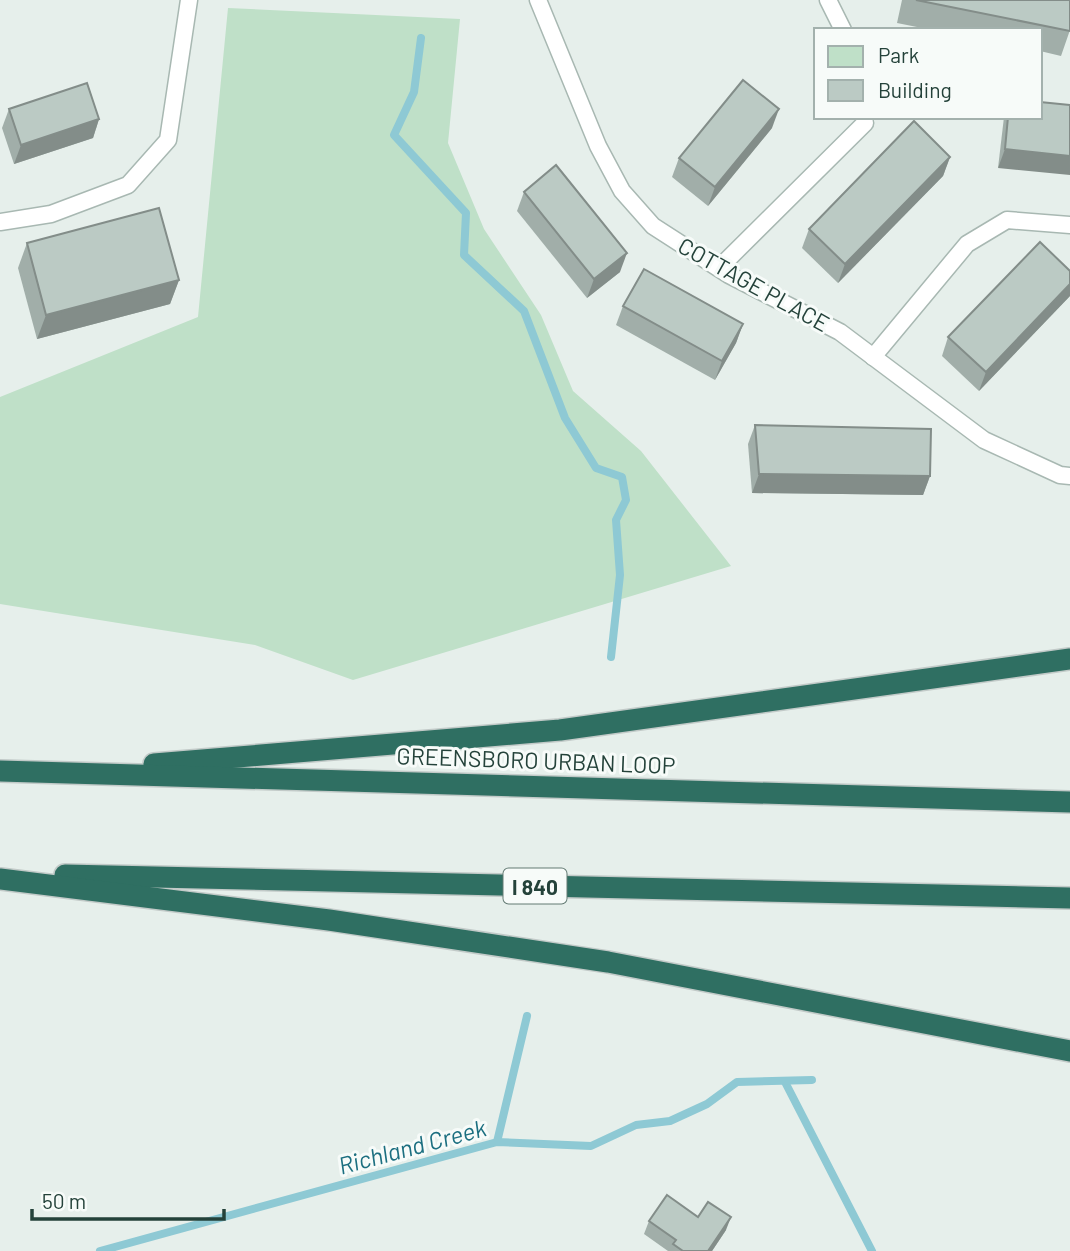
<svg xmlns="http://www.w3.org/2000/svg" width="1070" height="1251" font-family="Barlow,sans-serif">
	<rect width="100%" height="100%" fill="#e6efeb"/>
	<polygon fill="#bfe0c8" points="228,8 460,19 448,143 484,229 541,315 573,391 641,451 731,566 353,680 255,645 0,604 0,397 198,317"/>
	<g fill="none" stroke-linecap="round" stroke-linejoin="round">
		<g stroke="#8ec9d4" stroke-width="8">
			<polyline points="421,38 414,92 394,135 466,213 464,255 524,311 565,418 596,468 622,477 626,500 616,520 620,575 611,657"/>
			<polyline points="785,1082 872,1251"/>
			<polyline points="497,1142 527,1016"/>
			<polyline points="100,1251 497,1142 591,1146 636,1125 670,1121 707,1104 737,1082 812,1080"/>
		</g>
		<defs>
			<g id="lane">
				<polyline points="538,0 598,146 622,191 653,226 729,275 840,332 984,440 1060,475 1070,476"/>
				<polyline points="828,0 843,30"/>
				<polyline points="0,222 51,214 128,185 168,140 189,0"/>
				<polyline points="719,268 865,123"/>
				<polyline points="873,357 967,244 1007,220 1070,225"/>
			</g>
			<g id="highway">
				<polyline points="154,764 560,730 1070,659"/>
				<polyline points="0,771 1070,802"/>
				<polyline points="65,875 1070,898"/>
				<polyline points="0,879 329,920 608,962 1070,1051"/>
			</g>
		</defs>
		<use href="#lane" stroke="#a8b8b2" stroke-width="19"/>
		<use href="#highway" stroke="#c2cac8" stroke-width="24"/>
		<use href="#lane" stroke="#fff" stroke-width="16"/>
		<use href="#highway" stroke="#2f6f62" stroke-width="21"/>
	</g>
	<g fill="#a1aea9">
		<polygon points="902,0 1070,0 1070,30 1061,56 1040,51 1040,30 932,30 897,23"/>
		<polygon points="9,109 99,119 93,138 14,164 2,128"/>
		<polygon points="1004,117 1040,117 998,168"/>
		<polygon points="772,128 708,206 672,177 679,158"/>
		<polygon points="950,157 943,176 838,283 802,248 809,229"/>
		<polygon points="524,192 620,272 587,298 517,211"/>
		<polygon points="27,243 179,280 170,304 37,339 18,268"/>
		<polygon points="1070,296 979,391 942,356 948,337"/>
		<polygon points="623,306 743,324 736,343 715,380 616,325"/>
		<polygon points="755,425 930,476 923,495 752,493 748,444"/>
		<polygon points="698,1217 726,1230 712,1251 668,1251 644,1234 649,1221"/>
	</g>
	<g fill="#838d89">
		<polygon points="779,109 772,128 708,206 715,187"/>
		<polygon points="99,119 93,138 14,164 21,145"/>
		<polygon points="1005,149 1070,156 1070,175 998,168"/>
		<polygon points="950,157 943,176 838,283 845,264"/>
		<polygon points="627,253 620,272 587,298 594,279"/>
		<polygon points="179,280 170,304 37,339 46,315"/>
		<polygon points="1070,284 1070,296 979,391 986,372"/>
		<polygon points="743,324 736,343 715,380 722,361"/>
		<polygon points="759,474 930,476 923,495 752,493"/>
		<polygon points="731,1217 726,1230 712,1251 708,1251"/>
	</g>
	<g fill="#bbcac4" stroke="#838d89" stroke-width="2">
		<polygon points="916,0 1070,0 1070,31"/>
		<polygon points="743,80 779,109 715,187 679,158"/>
		<polygon points="87,83 99,119 21,145 9,109"/>
		<polygon points="1040,102 1070,105 1070,156 1005,149 1008,117 1040,117"/>
		<polygon points="914,121 950,157 845,264 809,229"/>
		<polygon points="556,165 627,253 594,279 524,192"/>
		<polygon points="159,208 179,280 46,315 27,243"/>
		<polygon points="1040,242 1070,271 1070,284 986,372 948,337"/>
		<polygon points="644,269 743,324 722,361 623,306"/>
		<polygon points="755,425 931,429 930,476 759,474"/>
		<polygon points="667,1195 698,1217 708,1202 731,1217 708,1251 683,1251 673,1244 676,1240 649,1221"/>
	</g>
	<g text-anchor="middle" dominant-baseline="central" stroke-width="6" stroke-linejoin="round" paint-order="stroke">
		<rect fill="#f7fbf9" stroke="#637a73" stroke-width="2" x="503.5" y="868.5" width="63" height="35" rx="5"/>
		<g font-size="21" font-weight="bold" fill="#24423a">
			<text x="535" y="886">I 840</text>
		</g>
		<g font-size="23" fill="#24423a" stroke="#f7fbf9">
			<text transform="translate(754 284) rotate(29)">COTTAGE PLACE</text>
			<text transform="translate(536 760) rotate(2)">GREENSBORO URBAN LOOP</text>
		</g>
		<g font-size="24" font-style="italic" fill="#1c6f80" stroke="#f7fbf9">
			<text transform="translate(412 1146) rotate(-15)">Richland Creek</text>
		</g>
	</g>
	<rect x="814" y="28" width="228" height="91" fill="#f7fbf9" stroke="#a3b1ad" stroke-width="2"/>
	<rect x="828" y="46" width="35" height="21" fill="#bfe0c8" stroke="#a3b1ad" stroke-width="2"/>
	<text x="878" y="63" font-size="21" fill="#24423a">Park</text>
	<rect x="828" y="80" width="35" height="21" fill="#bbcac4" stroke="#a3b1ad" stroke-width="2"/>
	<text x="878" y="98" font-size="21" fill="#24423a">Building</text>
	<path d="M32 1209v10h192v-10" fill="none" stroke="#24423a" stroke-width="3.5"/>
	<text x="42" y="1209" font-size="21" fill="#24423a" stroke="#f7fbf9" stroke-width="5" paint-order="stroke">50 m</text>
</svg>
